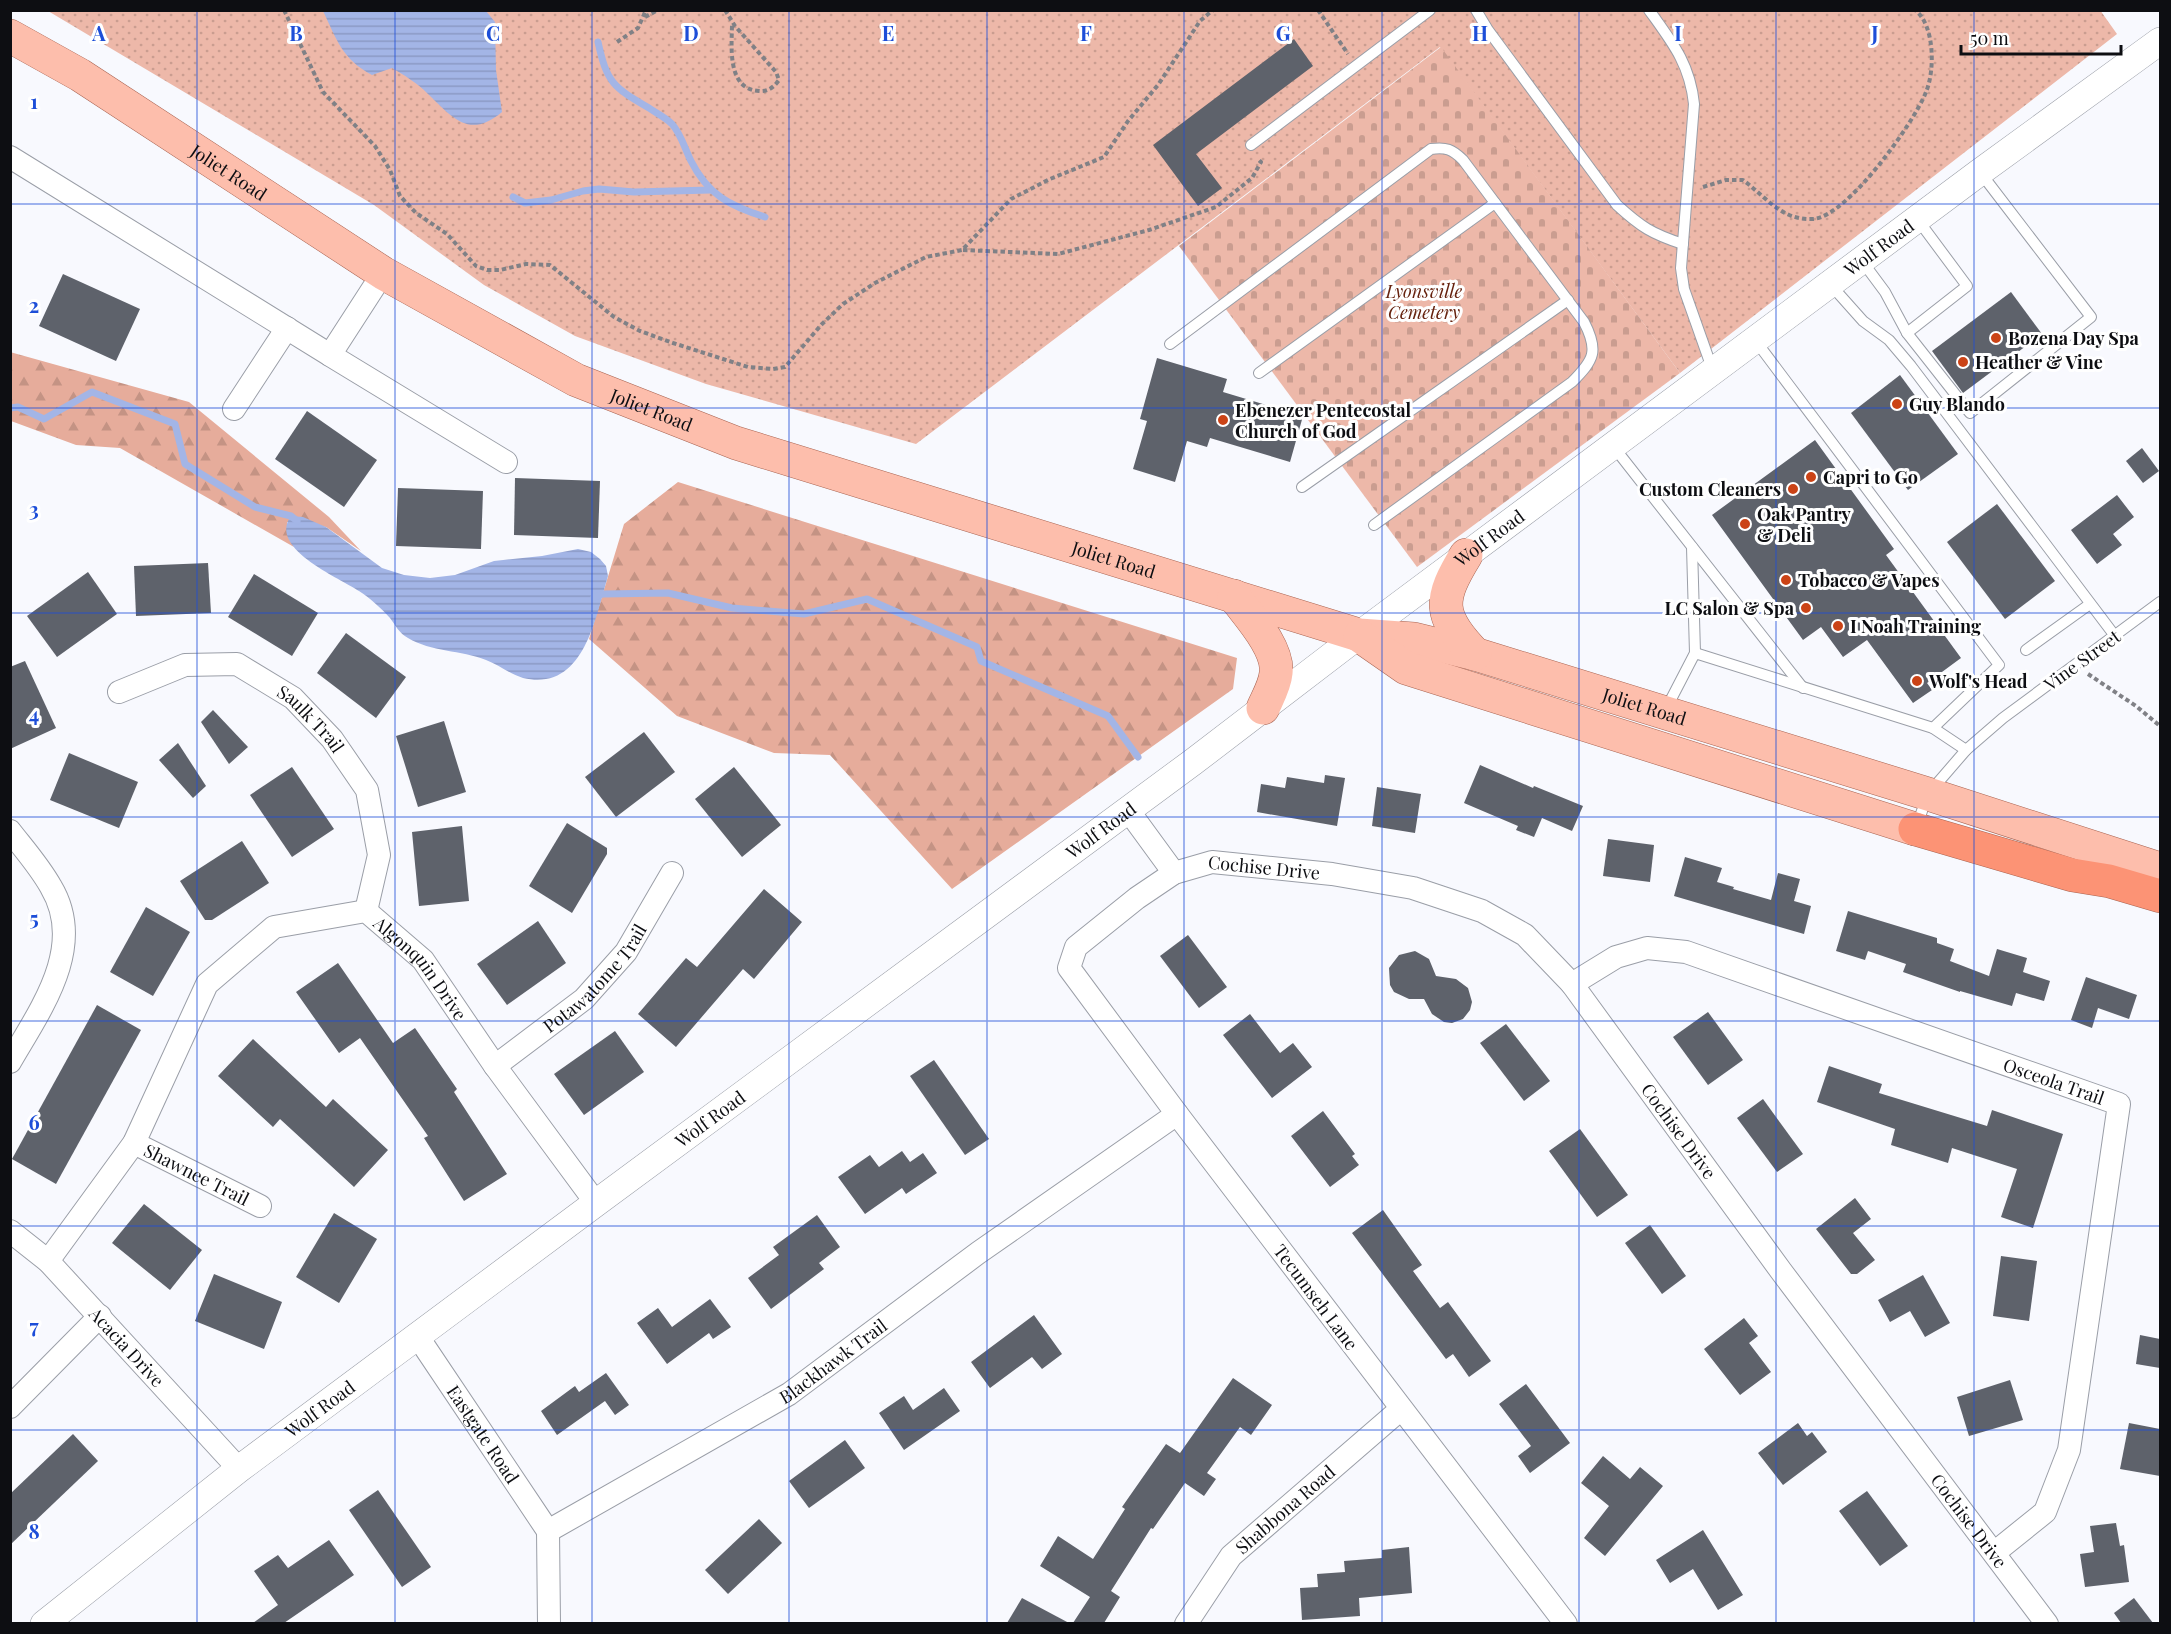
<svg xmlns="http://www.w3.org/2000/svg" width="2171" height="1634" font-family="'Playfair Display',serif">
	<defs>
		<pattern id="grass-dots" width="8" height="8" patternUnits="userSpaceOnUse" patternTransform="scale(1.5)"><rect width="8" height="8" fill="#edb8a9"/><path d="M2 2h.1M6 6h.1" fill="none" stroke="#ca9d90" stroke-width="1.8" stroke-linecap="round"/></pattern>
		<pattern id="forest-firs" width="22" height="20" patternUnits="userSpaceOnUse" patternTransform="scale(1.5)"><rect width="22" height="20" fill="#e6ac9b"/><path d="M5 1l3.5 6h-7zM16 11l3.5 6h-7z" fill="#c49384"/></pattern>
		<pattern id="cemetery-stones" width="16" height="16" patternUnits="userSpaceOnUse" patternTransform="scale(1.5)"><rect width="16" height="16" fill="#edb8a9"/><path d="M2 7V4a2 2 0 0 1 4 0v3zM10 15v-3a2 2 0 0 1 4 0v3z" fill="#ca9d90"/></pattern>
		<pattern id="water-rules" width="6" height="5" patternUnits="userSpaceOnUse" patternTransform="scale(1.5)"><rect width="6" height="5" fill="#a3b5e6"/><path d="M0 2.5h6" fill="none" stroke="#8b9ac4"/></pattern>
	</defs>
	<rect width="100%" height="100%" fill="#f8f9fe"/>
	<polygon fill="url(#grass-dots)" points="2100,10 2117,34 1680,373 1440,47 916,444 706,384 575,336 484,285 374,205 48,11"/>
	<g fill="url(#forest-firs)">
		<polygon points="10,352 189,402 329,517 361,551 326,527 287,522 287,532 294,547 120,448 76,445 11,421"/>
		<polygon points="678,482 1237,658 1233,689 952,889 830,755 774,753 677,716 589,639 624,524"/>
	</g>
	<polygon fill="url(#cemetery-stones)" points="1441,47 1680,373 1417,567 1179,246"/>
	<g fill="url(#water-rules)">
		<path d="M323 11H486L495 22 496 70 502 112C469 140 452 117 427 93 417 83 404 75 392 68L372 75C342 59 337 40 323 11Z"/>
		<path d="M291 516 303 517 326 527 382 568 404 575 430 578 455 575 494 561 542 556 578 549 591 552 600 559 606 566 608 576C595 619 584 692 523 678 510 674 499 665 486 660 461 650 431 652 408 638 399 633 396 626 390 618 381 608 370 598 359 591 340 578 267 548 291 516Z"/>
	</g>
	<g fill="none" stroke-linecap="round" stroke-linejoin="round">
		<g stroke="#a3b5e6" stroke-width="7">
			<path d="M598 42C607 83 613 87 649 108 656 113 665 117 672 124 681 134 685 149 691 161 708 195 730 206 765 217"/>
			<polyline points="513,197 525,203 551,200 583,191 599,189 634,192 711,190"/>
			<polyline points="10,408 18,407 44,419 92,392 175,424 185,464 255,507 291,516 297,521"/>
			<polyline points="594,597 603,594 668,593 732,608 804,614 867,599 977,647 981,661 1108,716 1138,757"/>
		</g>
	</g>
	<g fill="#5e626b">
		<polygon points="1294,39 1313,66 1196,154 1222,188 1198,206 1153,145"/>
		<polygon points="63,274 140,309 116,361 39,326"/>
		<polygon points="2011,292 2042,334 1963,393 1932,351"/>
		<polygon points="1157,358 1227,379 1223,392 1303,416 1290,462 1210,438 1207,447 1187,441 1175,482 1133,469 1147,421 1140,419"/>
		<polygon points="1900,375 1958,454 1908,490 1851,413"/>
		<polygon points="307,411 377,460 344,507 275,459"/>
		<polygon points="1815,440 1894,549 1886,555 1961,658 1927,683 1932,690 1913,703 1867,640 1843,657 1821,627 1803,640 1712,515"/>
		<polygon points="2142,448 2159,471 2143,483 2126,461"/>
		<polygon points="515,478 600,481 598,538 514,535"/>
		<polygon points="398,488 483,491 481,549 396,546"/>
		<polygon points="2117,495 2134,517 2113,534 2122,545 2097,564 2071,530"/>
		<polygon points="1997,504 2055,581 2005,619 1947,542"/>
		<polygon points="208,563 211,613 136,616 134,566"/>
		<polygon points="88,572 117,614 57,657 27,616"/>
		<polygon points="254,574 318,613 292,656 228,617"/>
		<polygon points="346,633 406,677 376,718 317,673"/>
		<polygon points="25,661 56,728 10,749 10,667"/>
		<polygon points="213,710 248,747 229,764 201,722"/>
		<polygon points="444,721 466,792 418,807 396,736"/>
		<polygon points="644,732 675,772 616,817 585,777"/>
		<polygon points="178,743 206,786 193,798 159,760"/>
		<polygon points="69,753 138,782 119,828 50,800"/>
		<polygon points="1480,765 1533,788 1534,786 1583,806 1572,831 1542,818 1534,837 1516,830 1518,826 1464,803"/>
		<polygon points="292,767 334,829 292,857 250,795"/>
		<polygon points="734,767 781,825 742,857 695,799"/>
		<polygon points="1325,775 1345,778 1337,826 1257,812 1261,784 1285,788 1287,777 1324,783"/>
		<polygon points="1377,787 1421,794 1415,833 1372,826"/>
		<polygon points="567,823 607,848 607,854 572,913 529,886"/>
		<polygon points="462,826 469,901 419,906 412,832"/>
		<polygon points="1608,839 1654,845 1650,882 1603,876"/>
		<polygon points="242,841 269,883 212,920 205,920 180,881"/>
		<polygon points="1685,857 1722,868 1717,882 1734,887 1733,889 1771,900 1778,873 1800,879 1794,901 1811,906 1804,934 1674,896"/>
		<polygon points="764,889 802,922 754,979 743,969 676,1047 638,1014 686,958 697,967"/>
		<polygon points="146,907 190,932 153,996 110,972"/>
		<polygon points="1848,911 1937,938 1937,943 1954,949 1950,961 1989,976 1997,949 2027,958 2023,972 2050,981 2044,1001 2016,993 2012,1006 1960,991 1960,992 1903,972 1906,964 1868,951 1865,960 1836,951"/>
		<polygon points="538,921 566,963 507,1005 477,964"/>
		<polygon points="1188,935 1227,987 1199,1008 1160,956"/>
		<polygon points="1415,951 1429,959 1436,976 1456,979 1468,988 1472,1002 1470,1010 1463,1019 1452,1023 1444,1022 1432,1014 1424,999 1409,999 1394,992 1390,985 1389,968 1399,955"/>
		<polygon points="338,963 393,1043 415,1028 457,1089 454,1092 507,1174 464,1201 424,1138 428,1136 360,1038 339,1053 296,992"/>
		<polygon points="2086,977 2137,995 2129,1019 2098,1008 2092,1028 2071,1020"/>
		<polygon points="97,1005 141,1030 56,1184 12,1159"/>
		<polygon points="1708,1012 1743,1060 1708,1085 1673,1037"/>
		<polygon points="1250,1014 1280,1053 1293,1043 1312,1067 1272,1098 1223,1035"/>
		<polygon points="1506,1024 1550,1081 1524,1101 1480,1043"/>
		<polygon points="615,1031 644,1072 584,1115 554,1074"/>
		<polygon points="253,1039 326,1107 333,1099 388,1150 354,1187 280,1119 273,1127 218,1076"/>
		<polygon points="934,1060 989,1139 965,1155 910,1076"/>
		<polygon points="1829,1066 1882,1084 1879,1093 1987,1126 1992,1110 2063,1134 2033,1228 2001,1217 2017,1169 1952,1148 1948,1163 1891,1145 1895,1129 1817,1102"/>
		<polygon points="1763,1099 1803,1154 1777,1172 1737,1118"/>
		<polygon points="1323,1111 1355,1154 1352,1156 1359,1165 1330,1187 1291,1136"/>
		<polygon points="1580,1129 1628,1195 1597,1217 1549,1151"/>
		<polygon points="902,1151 910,1162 923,1153 937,1173 906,1194 902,1188 865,1214 838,1177 870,1155 879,1167"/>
		<polygon points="1855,1198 1871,1219 1853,1233 1875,1260 1857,1274 1851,1274 1816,1229"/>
		<polygon points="144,1204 202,1250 170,1290 112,1243"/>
		<polygon points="1383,1210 1422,1265 1413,1271 1440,1308 1448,1302 1491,1361 1469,1377 1453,1354 1446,1359 1352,1233"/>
		<polygon points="334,1213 377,1239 339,1303 296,1277"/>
		<polygon points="817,1215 840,1247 819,1263 824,1269 771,1309 748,1278 779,1255 773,1247"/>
		<polygon points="1650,1225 1686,1276 1662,1294 1625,1243"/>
		<polygon points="2001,1256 2037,1261 2029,1321 1993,1316"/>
		<polygon points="214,1274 282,1302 264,1349 195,1321"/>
		<polygon points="1923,1275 1950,1323 1925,1337 1910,1311 1890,1322 1878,1300"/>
		<polygon points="710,1299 731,1327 713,1339 709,1333 667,1364 637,1323 658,1308 672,1327"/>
		<polygon points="1034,1315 1062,1354 1042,1369 1032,1357 990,1388 971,1362"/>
		<polygon points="1744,1318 1758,1336 1749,1343 1771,1372 1740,1395 1704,1349"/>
		<polygon points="2140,1335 2160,1339 2160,1368 2136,1364"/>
		<polygon points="606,1373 629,1405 615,1415 605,1401 557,1435 541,1411 575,1386 579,1392"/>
		<polygon points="1233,1378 1272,1405 1251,1435 1240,1427 1207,1473 1216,1479 1204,1496 1185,1483 1153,1529 1151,1528 1111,1591 1120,1597 1104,1623 1073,1623 1090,1597 1040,1566 1058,1536 1093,1559 1125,1509 1122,1507 1166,1444 1180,1453"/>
		<polygon points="2010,1380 2023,1420 1969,1436 1957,1397"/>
		<polygon points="1526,1384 1570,1443 1530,1473 1518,1456 1531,1446 1499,1404"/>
		<polygon points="944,1388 960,1411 904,1450 879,1413 904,1396 913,1410"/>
		<polygon points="1798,1423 1807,1436 1812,1432 1827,1452 1783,1485 1758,1453"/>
		<polygon points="2129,1423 2160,1429 2160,1476 2120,1469"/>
		<polygon points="73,1434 98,1461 10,1545 10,1494"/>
		<polygon points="845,1440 865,1468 809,1508 789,1481"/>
		<polygon points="1603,1456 1630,1479 1640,1467 1663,1486 1605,1556 1584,1538 1609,1506 1581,1483"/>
		<polygon points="378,1490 431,1567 402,1587 349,1510"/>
		<polygon points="1867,1491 1908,1546 1880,1566 1839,1511"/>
		<polygon points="759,1519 782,1543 728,1594 705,1570"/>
		<polygon points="2116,1523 2120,1546 2124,1545 2129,1582 2085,1587 2080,1554 2094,1552 2090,1526"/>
		<polygon points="1703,1530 1743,1595 1718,1610 1693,1569 1670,1583 1656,1560"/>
		<polygon points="329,1540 354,1575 284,1623 253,1623 278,1605 254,1571 278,1555 288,1568"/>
		<polygon points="1409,1547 1412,1593 1359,1598 1360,1616 1302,1620 1300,1588 1318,1587 1317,1574 1345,1572 1344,1561 1382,1558 1382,1550"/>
		<polygon points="1022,1598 1069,1623 1007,1623"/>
		<polygon points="2134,1598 2153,1623 2121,1623 2114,1613"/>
	</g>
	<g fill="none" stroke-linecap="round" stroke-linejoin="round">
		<defs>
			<g id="service">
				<path d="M1476 10 1488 30 1617 205C1641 227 1652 234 1683 244"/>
				<path d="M1649 10C1672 42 1690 64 1694 104L1681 268 1684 289 1713 371"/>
				<polyline points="1251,145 1430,10"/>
				<polyline points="1862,261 1885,292 1907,333 1970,413 2091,317 1980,172"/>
				<polyline points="1830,284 1863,321 1889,340 1911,366 2115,636"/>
				<polyline points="1907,333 1967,286 1918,220"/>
				<polyline points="1755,340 1999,665 1933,728"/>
				<path d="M1170 344 1431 149C1446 147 1452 149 1463 160L1584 322C1599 351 1594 360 1572 382L1374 525"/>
				<polyline points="1259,373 1495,203"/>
				<polyline points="1613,446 1803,688"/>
				<polyline points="1302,487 1568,300"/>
				<polyline points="1692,547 1695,653"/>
				<polyline points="2026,650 2090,604"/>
				<polyline points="1666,709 1695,653 1933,728 1966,750"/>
				<polyline points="1917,825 1928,794 1966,750 2003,718 2160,602"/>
			</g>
			<g id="minor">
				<polyline points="10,157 330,355"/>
				<polyline points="383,273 330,355 506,462"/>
				<polyline points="234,409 287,328"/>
				<path id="s1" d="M119 692 185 665 237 664 293 698 332 739 367 790 379 855 366 911"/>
				<polyline points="1128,810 1174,873"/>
				<path d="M10 831C24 849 40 867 51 887 87 947 40 1010 10 1062"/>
				<path id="s2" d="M1572 984 1616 957 1647 948 1686 952 2119 1104 2069 1450 2045 1512 1994 1553"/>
				<path id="s3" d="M495 1066 584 999 626 952 672 873"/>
				<path id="s4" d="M134 1143 260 1206"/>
				<path id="s5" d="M10 1231 48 1261 239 1469"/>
				<path id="s6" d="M48 1261 134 1143 207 984 274 927 366 911 423 960 495 1066 596 1203"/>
				<path id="s7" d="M418 1337 548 1531"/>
				<polyline points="10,1407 100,1316"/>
				<path id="s8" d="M548 1531 789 1394 978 1253 1177 1114"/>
				<polyline points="548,1531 549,1624"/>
				<path id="s9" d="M1186 1624 1231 1556 1401 1409"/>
				<path id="s10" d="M1566 1624 1177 1114 1069 968 1076 947 1137 898 1174 873 1212 862 1332 874 1413 888 1482 911 1525 935 1572 984 1781 1271 2047 1624"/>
			</g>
			<g id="tertiary">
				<path id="s11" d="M44 1624 239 1469 596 1203 1193 762 1359 635 1980 172 2160 41"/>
			</g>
			<g id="primary">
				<path id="s12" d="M10 36 80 75 383 273 576 380 736 443 1359 635 1414 639 1475 654 1928 794 2160 869"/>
				<path d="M1466 555C1439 599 1437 615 1475 654"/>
				<path d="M1234 596C1248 615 1279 648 1276 673 1275 685 1268 697 1263 708"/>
				<polyline points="1360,636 1406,668 1915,829"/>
			</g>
			<polyline id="motorway" points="1915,829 2072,875 2109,881 2160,896"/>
		</defs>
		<use href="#service" stroke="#9a9ea7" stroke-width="12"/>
		<use href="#minor" stroke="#9a9ea7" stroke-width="24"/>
		<use href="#tertiary" stroke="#9a9ea7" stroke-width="28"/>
		<use href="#primary" stroke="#a86452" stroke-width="34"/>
		<use href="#motorway" stroke="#a86452" stroke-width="34"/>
		<g stroke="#808186" stroke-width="4" stroke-dasharray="4.5 3" stroke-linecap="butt">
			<polyline points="284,10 323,92 375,146 390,170 400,196 416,213 447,234 476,266 487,270 500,270 526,264 550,265 614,317 640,331 673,343 748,367 773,369 785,367 822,324 843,304 875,283 926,257 962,250 1011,199 1050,179 1104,157 1128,121 1158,85 1200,21 1213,10"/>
			<path d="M725 10 735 26 776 72 779 80C774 87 768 92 759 91 726 89 732 45 732 23"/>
			<polyline points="1318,10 1348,54"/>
			<polyline points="645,17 658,10"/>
			<polyline points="617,42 638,28 646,10"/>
			<path d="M1703 187 1726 180H1743C1766 197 1782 221 1813 219 1847 217 1914 123 1926 92 1935 71 1935 25 1915 10"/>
			<polyline points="963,250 1058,254 1149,230 1216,207 1252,178 1261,162 1258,159"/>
			<polyline points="2088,674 2136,706 2160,726"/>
		</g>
		<use href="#service" stroke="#fff" stroke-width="10"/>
		<use href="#minor" stroke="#fff" stroke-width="22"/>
		<use href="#tertiary" stroke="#fff" stroke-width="27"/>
		<use href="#primary" stroke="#fdbeac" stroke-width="33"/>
		<use href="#motorway" stroke="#fc9375" stroke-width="33"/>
	</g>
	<path fill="none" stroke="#1d4ed8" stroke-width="1.5" stroke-opacity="0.55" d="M197 10V1624M395 10V1624M592 10V1624M789 10V1624M987 10V1624M1184 10V1624M1382 10V1624M1579 10V1624M1776 10V1624M1974 10V1624M10 204H2160M10 408H2160M10 613H2160M10 817H2160M10 1021H2160M10 1226H2160M10 1430H2160"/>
	<g fill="#cb4316" stroke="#fff" stroke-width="2">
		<circle cx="1996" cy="338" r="6"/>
		<circle cx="1963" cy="362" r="6"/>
		<circle cx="1897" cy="404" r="6"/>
		<circle cx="1223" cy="420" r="6"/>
		<circle cx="1811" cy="477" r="6"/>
		<circle cx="1793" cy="489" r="6"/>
		<circle cx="1745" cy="524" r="6"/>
		<circle cx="1786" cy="580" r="6"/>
		<circle cx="1806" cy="608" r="6"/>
		<circle cx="1838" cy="626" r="6"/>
		<circle cx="1917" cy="681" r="6"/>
	</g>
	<g text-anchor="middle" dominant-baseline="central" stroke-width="6" stroke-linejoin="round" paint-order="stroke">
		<g font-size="18" fill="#0d0e12" stroke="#fff">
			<text stroke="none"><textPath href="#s12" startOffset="258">Joliet Road</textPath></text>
			<text stroke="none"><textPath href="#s11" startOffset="2294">Wolf Road</textPath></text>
			<text stroke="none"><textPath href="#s12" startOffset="744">Joliet Road</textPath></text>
			<text stroke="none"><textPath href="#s11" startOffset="1808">Wolf Road</textPath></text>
			<text stroke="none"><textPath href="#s12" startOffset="1230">Joliet Road</textPath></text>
			<text transform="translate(2082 660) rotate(-36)">Vine Street</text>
			<text stroke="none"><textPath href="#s12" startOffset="1782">Joliet Road</textPath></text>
			<text stroke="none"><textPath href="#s1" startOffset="216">Saulk Trail</textPath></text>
			<text stroke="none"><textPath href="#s11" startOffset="1322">Wolf Road</textPath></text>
			<text stroke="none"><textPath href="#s10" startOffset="1060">Cochise Drive</textPath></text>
			<text stroke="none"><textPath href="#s6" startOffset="582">Algonquin Drive</textPath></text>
			<text stroke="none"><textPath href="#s3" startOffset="134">Potawatome Trail</textPath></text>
			<text stroke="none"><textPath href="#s2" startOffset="513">Osceola Trail</textPath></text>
			<text stroke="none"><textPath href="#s11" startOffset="836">Wolf Road</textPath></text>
			<text stroke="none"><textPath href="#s10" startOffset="1582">Cochise Drive</textPath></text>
			<text stroke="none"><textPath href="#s4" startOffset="70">Shawnee Trail</textPath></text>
			<text transform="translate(1316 1297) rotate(53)">Tecumseh Lane</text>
			<text stroke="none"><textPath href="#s5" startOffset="165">Acacia Drive</textPath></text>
			<text stroke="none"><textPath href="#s8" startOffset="332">Blackhawk Trail</textPath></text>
			<text stroke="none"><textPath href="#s11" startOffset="350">Wolf Road</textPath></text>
			<text stroke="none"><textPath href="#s7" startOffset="117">Eastgate Road</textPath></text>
			<text stroke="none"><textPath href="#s9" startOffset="153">Shabbona Road</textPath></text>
			<text stroke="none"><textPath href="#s10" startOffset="2068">Cochise Drive</textPath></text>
		</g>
		<g font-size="18" font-style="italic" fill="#66220e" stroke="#fff">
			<text x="1424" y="291">Lyonsville<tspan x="1424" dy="21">Cemetery</tspan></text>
		</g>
		<g font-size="18" font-weight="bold" fill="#0d0e12" stroke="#fff" text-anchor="start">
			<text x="2008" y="338">Bozena Day Spa</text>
			<text x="1975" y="362">Heather &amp; Vine</text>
			<text x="1909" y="404">Guy Blando</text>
			<text x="1235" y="410">Ebenezer Pentecostal<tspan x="1235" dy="21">Church of God</tspan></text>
			<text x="1823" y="477">Capri to Go</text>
			<text x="1781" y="489" text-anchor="end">Custom Cleaners</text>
			<text x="1757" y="514">Oak Pantry<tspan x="1757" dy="21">&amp; Deli</tspan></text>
			<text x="1798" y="580">Tobacco &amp; Vapes</text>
			<text x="1794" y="608" text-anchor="end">LC Salon &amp; Spa</text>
			<text x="1850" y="626">I Noah Training</text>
			<text x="1929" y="681">Wolf's Head</text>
		</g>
	</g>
	<g font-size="20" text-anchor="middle" font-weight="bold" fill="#1d4ed8" stroke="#fff" stroke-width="6" stroke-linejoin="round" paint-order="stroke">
		<text x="99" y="41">A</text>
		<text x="296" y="41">B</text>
		<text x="493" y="41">C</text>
		<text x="691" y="41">D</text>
		<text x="888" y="41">E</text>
		<text x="1086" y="41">F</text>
		<text x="1283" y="41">G</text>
		<text x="1480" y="41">H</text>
		<text x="1678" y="41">I</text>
		<text x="1875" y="41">J</text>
		<text x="34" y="109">1</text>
		<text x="34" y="313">2</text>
		<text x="34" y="517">3</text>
		<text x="34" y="722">4</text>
		<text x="34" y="926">5</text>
		<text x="34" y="1130">6</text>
		<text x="34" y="1334">7</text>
		<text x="34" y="1539">8</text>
	</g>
	<rect width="2171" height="1634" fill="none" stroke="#0d0e12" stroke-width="24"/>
	<path d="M1961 45v9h160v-9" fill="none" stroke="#0d0e12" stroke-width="3"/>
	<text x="1970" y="45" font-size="18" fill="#0d0e12" stroke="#ffffff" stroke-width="4.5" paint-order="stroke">50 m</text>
</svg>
